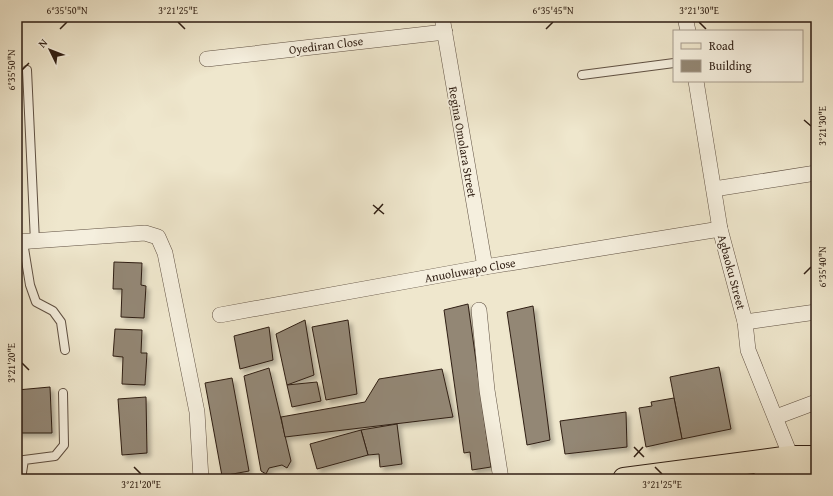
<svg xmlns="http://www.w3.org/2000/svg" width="833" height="496" font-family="'Gentium Book Plus',serif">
	<defs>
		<filter id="shadow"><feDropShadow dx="3.5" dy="3.5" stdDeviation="2" flood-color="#0004"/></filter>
	</defs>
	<rect width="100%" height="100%" fill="#efe7cd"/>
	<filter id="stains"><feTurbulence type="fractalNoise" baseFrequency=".005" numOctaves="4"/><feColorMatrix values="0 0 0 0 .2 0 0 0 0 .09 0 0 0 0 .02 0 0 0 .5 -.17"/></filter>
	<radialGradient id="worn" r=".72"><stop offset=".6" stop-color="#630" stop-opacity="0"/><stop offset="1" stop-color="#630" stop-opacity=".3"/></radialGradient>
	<g fill="#938774" stroke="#2f1e13" filter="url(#shadow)">
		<polygon points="114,262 142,263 141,285 146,286 144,318 121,317 122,289 113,289"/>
		<polygon points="468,304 491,467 472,470 470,452 464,453 444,310"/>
		<polygon points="533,306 550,440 527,445 507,312"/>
		<polygon points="305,320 314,375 287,385 276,334"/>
		<polygon points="348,320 357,394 326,400 312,327"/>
		<polygon points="269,327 273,360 240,369 234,336"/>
		<polygon points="115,329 142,330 141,353 147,353 145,385 122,384 123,357 113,356"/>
		<polygon points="719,367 731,429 682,439 670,377"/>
		<polygon points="269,368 291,461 287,468 282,465 269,468 266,474 261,471 244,376"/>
		<polygon points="442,369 453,417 285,437 281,417 365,402 379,379"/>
		<polygon points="232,378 249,471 222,476 205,383"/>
		<polygon points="317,382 321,401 292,407 287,385"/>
		<polygon points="50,387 52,433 17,433 17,390"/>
		<polygon points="146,397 147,453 122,455 118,399"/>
		<polygon points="674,398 682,439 646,447 639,408 652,406 651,402"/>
		<polygon points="626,412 627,447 565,454 560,421"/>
		<polygon points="397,424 402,464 380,467 379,454 368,455 361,430"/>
		<polygon points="361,430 368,455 317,469 310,444"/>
	</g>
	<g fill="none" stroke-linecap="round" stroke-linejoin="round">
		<defs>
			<g id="service">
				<polyline points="27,70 35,242"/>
				<polyline points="582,75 674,63"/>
				<polyline points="23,242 30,285 36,302 53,311 61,322 65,350"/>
				<polyline points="21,479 24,460 55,456 64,445 63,393"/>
			</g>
			<g id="minor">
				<polyline points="442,17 485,267"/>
				<polyline points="685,17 688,31"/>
				<polyline points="207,59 445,32"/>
				<polyline points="696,81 720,229 745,322 748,350 791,457"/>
				<polyline points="714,189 816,173"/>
				<polyline points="17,242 145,233 158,237 165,253 197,412 201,479"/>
				<polyline points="479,310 487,390 501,479"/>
				<polyline points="220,315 485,267 720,229"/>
				<polyline points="745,322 816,312"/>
				<polyline points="776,417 816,402"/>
			</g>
			<g id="primary">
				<polyline points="624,479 791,457 816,457"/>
				<polyline points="764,479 816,475"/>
			</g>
		</defs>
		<use href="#service" stroke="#5f5042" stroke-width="10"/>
		<use href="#minor" stroke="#5f5042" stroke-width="16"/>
		<use href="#primary" stroke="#2f1e13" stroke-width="24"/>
		<use href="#service" stroke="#f5efde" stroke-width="8"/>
		<use href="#minor" stroke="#f5efde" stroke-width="15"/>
		<use href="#primary" stroke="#efe7cd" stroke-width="22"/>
	</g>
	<path fill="none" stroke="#2f1e13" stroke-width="1.5" d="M178 22 185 29M699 22 706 29M60 29 67 22M546 29 553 22M22 70 29 63M804 120 811 126M373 205 384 214M374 214 383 204M804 274 811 267M22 363 29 370M634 447 644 457M634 457 643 447M134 467 141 474M655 467 662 474"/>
	<g text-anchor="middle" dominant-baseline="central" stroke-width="3.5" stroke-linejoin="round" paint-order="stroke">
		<g font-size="12" fill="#2f1e13" stroke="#f5efde">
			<text transform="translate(326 45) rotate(-7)">Oyediran Close</text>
			<text transform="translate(463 142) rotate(80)">Regina Omolara Street</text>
			<text transform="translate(470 270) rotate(-10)">Anuoluwapo Close</text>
			<text transform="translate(732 272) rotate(75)">Agbaoku Street</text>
		</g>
	</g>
	<rect width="833" height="496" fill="none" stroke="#efe7cd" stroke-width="44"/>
	<rect x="673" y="30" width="130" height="52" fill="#f5efde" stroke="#a69b8d"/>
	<rect x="681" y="43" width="20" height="6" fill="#efe7cd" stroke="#a69b8d"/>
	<text x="709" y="50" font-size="12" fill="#2f1e13">Road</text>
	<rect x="681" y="60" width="20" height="12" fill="#938774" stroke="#a69b8d"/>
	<text x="709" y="70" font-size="12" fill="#2f1e13">Building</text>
	<g transform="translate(50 50) rotate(313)" stroke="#f5efde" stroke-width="3" paint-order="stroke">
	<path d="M0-3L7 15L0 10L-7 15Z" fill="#2f1e13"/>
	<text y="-6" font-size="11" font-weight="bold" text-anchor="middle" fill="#2f1e13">N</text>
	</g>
	<rect x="22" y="22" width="789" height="452" fill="none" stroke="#2f1e13" stroke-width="1.5"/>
	<g font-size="10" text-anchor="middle" fill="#2f1e13">
		<text x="67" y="14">6°35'50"N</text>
		<text x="178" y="14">3°21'25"E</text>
		<text x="553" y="14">6°35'45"N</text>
		<text x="699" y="14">3°21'30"E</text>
		<text transform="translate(11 70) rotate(-90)" y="4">6°35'50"N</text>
		<text transform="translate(822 126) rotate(-90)" y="4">3°21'30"E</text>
		<text transform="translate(822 267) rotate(-90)" y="4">6°35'40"N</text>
		<text transform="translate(11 363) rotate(-90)" y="4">3°21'20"E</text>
		<text x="141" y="488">3°21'20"E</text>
		<text x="662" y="488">3°21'25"E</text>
	</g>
	<rect width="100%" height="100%" filter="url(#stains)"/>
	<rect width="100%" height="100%" fill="url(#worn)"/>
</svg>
